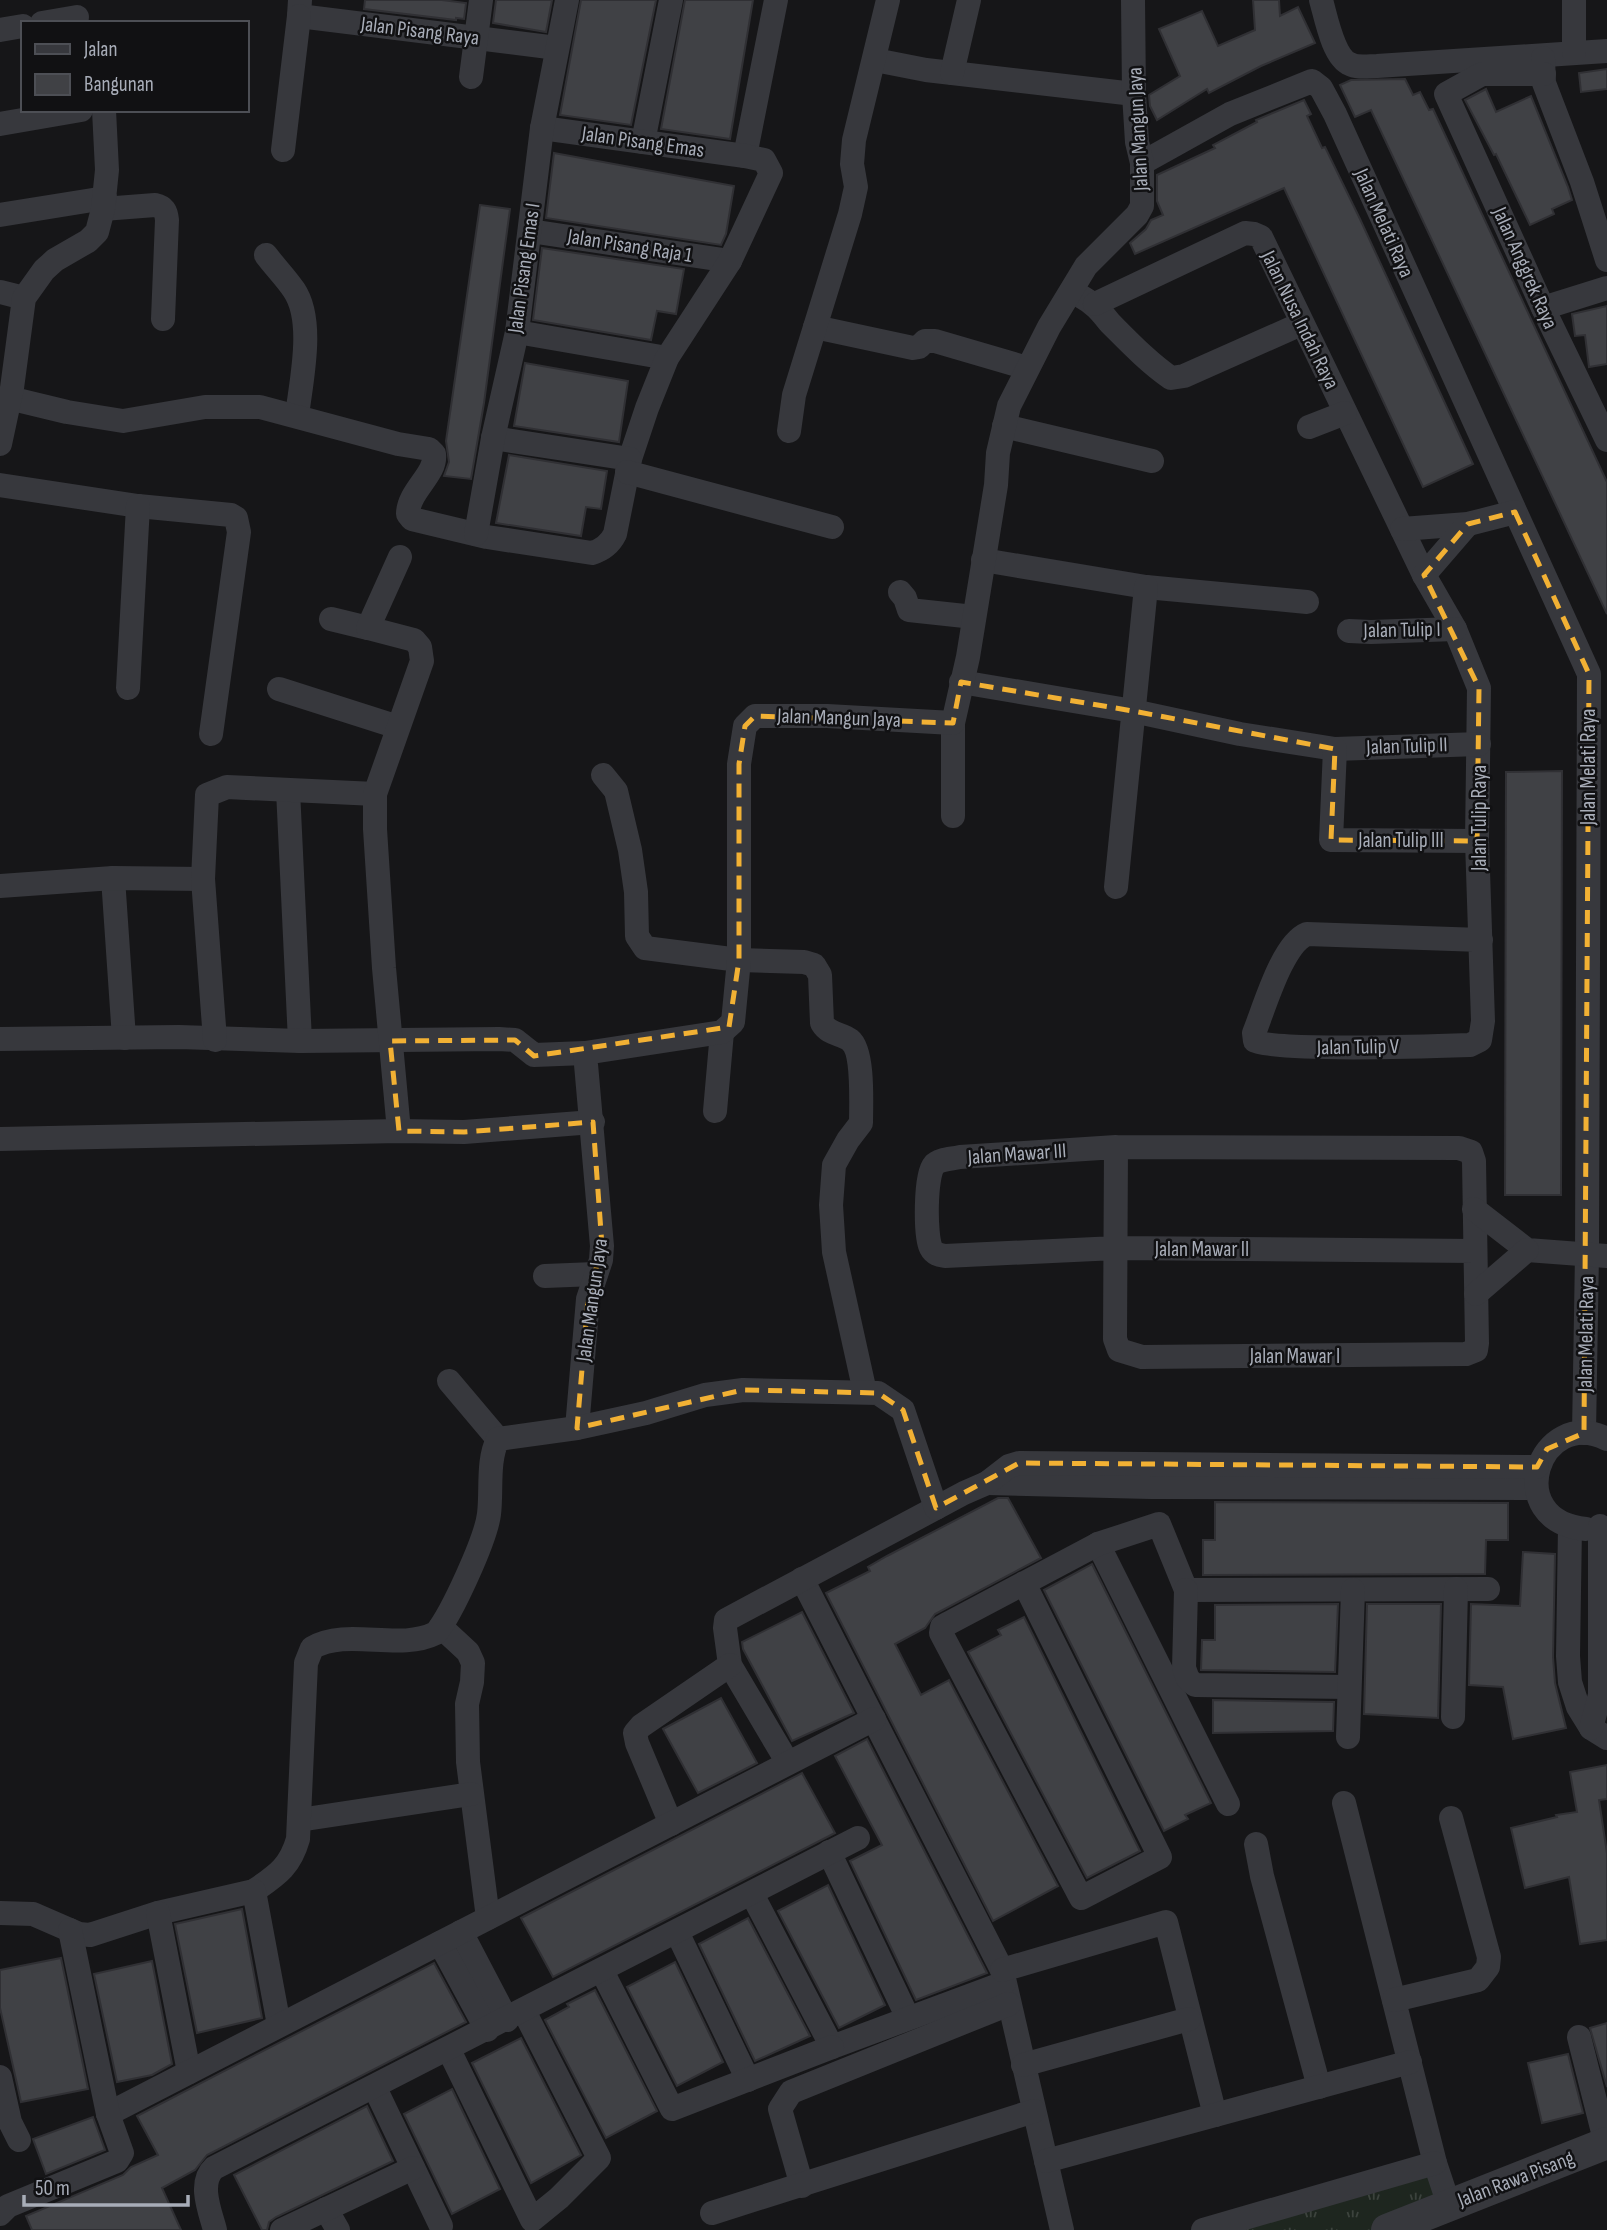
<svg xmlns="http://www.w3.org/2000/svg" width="1607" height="2230" font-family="'Sofia Sans Condensed',sans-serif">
	<defs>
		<pattern id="grass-tufts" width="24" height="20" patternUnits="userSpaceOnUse" patternTransform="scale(1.75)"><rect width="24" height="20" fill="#1e261f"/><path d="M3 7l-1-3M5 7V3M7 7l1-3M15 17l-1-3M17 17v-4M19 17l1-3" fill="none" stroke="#3c433d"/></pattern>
	</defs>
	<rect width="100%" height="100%" fill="#161618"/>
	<polygon fill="url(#grass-tufts)" points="1435,2163 1449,2205 1387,2230 1203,2230"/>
	<g fill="#404145" stroke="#303034" stroke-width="2">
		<polygon points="365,0 442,0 466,3 464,19 456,18 456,20 364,9"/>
		<polygon points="496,0 552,0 546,32 493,23"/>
		<polygon points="581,0 656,0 631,125 560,115"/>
		<polygon points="685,0 753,0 730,139 661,129"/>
		<polygon points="1253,0 1279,0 1280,16 1298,7 1315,43 1261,66 1209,93 1207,89 1157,120 1150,106 1149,95 1180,76 1159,29 1202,11 1218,46 1255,30"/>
		<polygon points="1607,69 1607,89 1581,92 1579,73"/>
		<polygon points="1405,79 1413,95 1420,92 1429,110 1433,109 1607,482 1607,614 1371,110 1355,117 1340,85 1351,80"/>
		<polygon points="1486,89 1496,112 1531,96 1568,187 1572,200 1552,209 1554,214 1530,225 1496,154 1494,155 1465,100"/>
		<polygon points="1304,100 1311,114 1307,116 1322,148 1325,147 1360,219 1473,464 1423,487 1284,188 1135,254 1130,243 1146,229 1151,220 1163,215 1157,201 1157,175 1215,148 1213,145 1257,122 1256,120"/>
		<polygon points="554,153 734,186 726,234 721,245 546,218"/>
		<polygon points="480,205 510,209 484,403 471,479 444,476 449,462 446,441"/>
		<polygon points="542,248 684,269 676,314 657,311 651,340 533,320"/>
		<polygon points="1607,306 1607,364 1589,367 1585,335 1575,336 1572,314"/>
		<polygon points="525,363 628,381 619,442 514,426"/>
		<polygon points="509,455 607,471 601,509 586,507 581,536 496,523"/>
		<polygon points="1562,771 1561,1195 1505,1195 1506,772"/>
		<polygon points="998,1498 1008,1498 1041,1558 935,1614 925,1628 895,1644 921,1695 949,1680 1058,1886 993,1921 826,1593 870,1571 868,1567 887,1556"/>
		<polygon points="1215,1502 1508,1503 1508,1540 1486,1540 1485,1574 1203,1575 1203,1540 1215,1540"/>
		<polygon points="1523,1552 1555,1554 1553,1657 1555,1683 1566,1728 1513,1739 1503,1687 1469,1685 1471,1604 1520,1606"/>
		<polygon points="1092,1564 1211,1803 1185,1815 1188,1819 1164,1831 1044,1590"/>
		<polygon points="1338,1604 1335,1672 1201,1670 1202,1640 1215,1640 1215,1605"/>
		<polygon points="1367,1604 1441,1604 1438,1718 1364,1714"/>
		<polygon points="802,1612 854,1713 792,1741 743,1649 742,1642"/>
		<polygon points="1024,1617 1140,1851 1087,1878 968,1652 1001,1635 998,1630"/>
		<polygon points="721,1698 757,1763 698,1793 663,1729"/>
		<polygon points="1213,1700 1334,1702 1333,1731 1213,1733"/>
		<polygon points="867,1739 987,1973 916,2000 850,1861 882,1845 835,1756"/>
		<polygon points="1607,1765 1607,1799 1599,1800 1607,1853 1607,1940 1580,1944 1569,1877 1525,1888 1511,1828 1557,1817 1556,1815 1577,1812 1570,1772"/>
		<polygon points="802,1773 835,1833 553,1977 521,1918"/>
		<polygon points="828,1885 885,2005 839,2028 778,1911"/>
		<polygon points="242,1909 262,2018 197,2033 175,1924"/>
		<polygon points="748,1918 810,2036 755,2061 699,1944"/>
		<polygon points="61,1958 88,2089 21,2102 0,2008 0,1970"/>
		<polygon points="152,1961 172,2064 152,2075 117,2082 94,1974"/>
		<polygon points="675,1962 723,2062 677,2086 627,1987"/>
		<polygon points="434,1963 466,2022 207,2155 195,2170 162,2188 181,2230 32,2230 26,2216 123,2175 131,2167 158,2155 137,2116"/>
		<polygon points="595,1990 657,2111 606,2138 545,2020 569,2007 567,2004"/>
		<polygon points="1607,2023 1607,2087 1590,2028"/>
		<polygon points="521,2038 581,2155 531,2183 472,2063"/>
		<polygon points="1568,2054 1583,2113 1542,2123 1528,2063"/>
		<polygon points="452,2089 500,2189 452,2214 404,2114"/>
		<polygon points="367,2106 393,2161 276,2217 269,2222 267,2230 262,2230 234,2175"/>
		<polygon points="93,2117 105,2150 46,2174 33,2139"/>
	</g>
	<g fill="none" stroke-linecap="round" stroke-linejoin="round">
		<g stroke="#37383d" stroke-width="24">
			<polyline points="300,0 299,16 557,48"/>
			<path d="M1321 0C1326 17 1333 57 1350 64 1357 68 1369 66 1377 66L1607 51"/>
			<polyline points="42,23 77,17"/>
			<polyline points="0,30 23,26"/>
			<polyline points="1574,52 1574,0"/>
			<polyline points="1543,58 1544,83 1582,182 1607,260"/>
			<polyline points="875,60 926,70 1134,94"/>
			<polyline points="952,73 969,0"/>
			<polyline points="1544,74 1482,74 1446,94 1543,308 1607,440"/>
			<polyline points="471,77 481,0"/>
			<polyline points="0,124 81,110"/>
			<polyline points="643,142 671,0"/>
			<polyline points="283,150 299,16"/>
			<polyline points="745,156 776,0"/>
			<polyline points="1142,163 1230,114 1307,83 1312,81 1321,88 1335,114 1589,674 1587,1254 1584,1433"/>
			<path d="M103 209 155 205C164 207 166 211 167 220L163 319"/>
			<polyline points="0,215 105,198"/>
			<polyline points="530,231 730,261"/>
			<path d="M266 255C275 267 286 278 294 290 315 321 301 381 297 416"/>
			<polyline points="0,292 24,298"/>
			<path d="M1082 297C1095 304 1101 312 1110 323 1129 342 1149 363 1171 378L1184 376 1301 324"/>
			<path d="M1095 304 1245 233 1254 234 1261 237 1424 575 1455 629 1479 688 1477 841 1483 1021 1480 1040 1470 1045C1441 1046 1267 1052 1255 1041L1254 1033C1264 1009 1282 944 1307 934L1481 940"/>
			<polyline points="1543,308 1607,288"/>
			<polyline points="815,327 913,348 919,347 925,341 935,341 1027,368"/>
			<polyline points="517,332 667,358"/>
			<path d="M9 398 67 412 123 421 205 407H260L398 444 429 449 434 454C437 474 408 491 408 514L412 519 487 537 592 553C602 550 610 544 615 534L630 459 647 408 667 358 730 261 771 173 764 160 745 156 542 128"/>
			<polyline points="1004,426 1152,461"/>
			<polyline points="1309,427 1345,413"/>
			<polyline points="789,431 794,395 850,214 856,187 852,164 854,140 888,0"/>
			<polyline points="493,438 630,459"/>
			<polyline points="0,444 12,388 24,298 44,270 55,260 88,241 97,232 103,209 107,170 104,110"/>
			<polyline points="627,472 832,527"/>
			<polyline points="0,485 138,506 231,515 236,518 239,532 211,734"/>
			<polyline points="1402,529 1468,524 1515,512"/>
			<polyline points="476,534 493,438 517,332 542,128 567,0"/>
			<polyline points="983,560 1146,587 1307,602"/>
			<polyline points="1424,575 1468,524"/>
			<polyline points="900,592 905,598 909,610 974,617"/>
			<polyline points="331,619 368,628"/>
			<polyline points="1349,631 1371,632 1455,629"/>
			<polyline points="961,682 1133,711 1240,734 1335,749 1479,744"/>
			<polyline points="128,688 138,506"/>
			<polyline points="279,689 398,727"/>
			<polyline points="953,723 953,816"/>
			<polyline points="1335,749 1331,840 1477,841"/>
			<path d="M603 775 616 791 630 850 636 892 637 936 645 948 739 960 804 962 814 965 820 975 822 1023C829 1035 841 1033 850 1040 864 1051 861 1106 861 1123L848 1140 834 1165 831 1205 834 1252 865 1392"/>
			<polyline points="288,790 300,1041"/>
			<polyline points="113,878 124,1038"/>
			<polyline points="0,886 113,878 203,879"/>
			<polyline points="1116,887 1146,587"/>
			<polyline points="0,1039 179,1037 300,1041 499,1039 515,1040 534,1055 585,1053"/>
			<polyline points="215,1040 203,879 207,795 227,787 375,794"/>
			<polyline points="715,1111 722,1032"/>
			<polyline points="399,1131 384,968 375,829 375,794 422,661 420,647 414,640 368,628 400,557"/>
			<polyline points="0,1139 399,1131 464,1132 593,1122"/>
			<path d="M1116 1147 1115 1339 1119 1350 1142 1357 1466 1354 1476 1350 1477 1343 1474 1161 1471 1152 1459 1148 1116 1147 960 1157C953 1159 939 1159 934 1165 925 1175 925 1236 931 1248 934 1254 939 1255 945 1256L1116 1248 1475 1251"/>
			<polyline points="1474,1209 1527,1250 1607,1256"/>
			<polyline points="545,1276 595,1274"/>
			<polyline points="1476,1294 1527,1250"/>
			<polyline points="449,1381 498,1439"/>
			<polyline points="577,1428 588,1299 601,1260 602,1246 585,1053 722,1032 733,1022 739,960 739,764 745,726 755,716 827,716 953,723 968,657 996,485 998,453 1009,406 1049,327 1086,266 1137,215 1142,206 1142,163 1137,142 1134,94 1133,0"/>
			<polyline points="987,1483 1151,1487 1536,1488"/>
			<polyline points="1570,1527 1568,1656 1570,1682 1578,1707 1591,1728 1607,1738"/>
			<path d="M1586 1529C1500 1521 1539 1405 1607 1439"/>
			<polyline points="1098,1544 1228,1804"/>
			<polyline points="802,1579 1002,1970 1062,2230"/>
			<polyline points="1024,1583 1160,1857 1081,1898 941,1633 942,1627 949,1623 1098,1544 1159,1524 1186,1590 1488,1589"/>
			<polyline points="1186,1590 1184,1668 1188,1679 1195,1685 1349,1687"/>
			<polyline points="441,1627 468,1652 473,1663 472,1682 467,1704 468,1762 488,1918"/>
			<polyline points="1453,1717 1456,1589"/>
			<polyline points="1591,1728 1600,1695 1600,1526"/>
			<polyline points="1348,1737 1353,1590"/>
			<polyline points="788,1763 730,1665 725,1628 726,1620 964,1493 987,1483 1009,1466 1019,1463 1537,1467"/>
			<polyline points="1344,1803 1435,2163 1449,2205"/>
			<polyline points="299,1820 471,1794"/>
			<polyline points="671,1824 637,1743 635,1733 641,1726 730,1665"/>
			<polyline points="1256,1844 1262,1876 1319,2087"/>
			<polyline points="829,1852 908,2018"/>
			<path d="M254 1891C277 1875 290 1867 298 1839L306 1663 312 1648C348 1627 398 1652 436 1633 452 1613 486 1539 489 1514 492 1490 487 1461 498 1439L577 1428 646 1413 705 1395 743 1390 878 1393 903 1410 936 1508"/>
			<polyline points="752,1894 832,2047 1004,1983"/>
			<polyline points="0,1913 33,1914 79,1934 90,1935 158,1913 254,1891 279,2025"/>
			<polyline points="158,1913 189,2072"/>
			<polyline points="461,1932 507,2020"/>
			<polyline points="677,1932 748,2080"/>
			<polyline points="440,1943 487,2030"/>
			<polyline points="1002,1970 1166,1922 1215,2115"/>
			<polyline points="602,1971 672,2109 832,2047"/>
			<polyline points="1394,2000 1478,1980 1488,1967 1489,1957 1451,1818"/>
			<polyline points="1579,2037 1606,2144"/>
			<polyline points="449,2050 532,2220 559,2198 599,2158 524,2011"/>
			<polyline points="1023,2065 1189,2019"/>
			<polyline points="0,2077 10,2122 19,2140"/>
			<polyline points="375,2088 441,2226"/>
			<polyline points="108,2114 874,1719"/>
			<polyline points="1046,2161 1410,2062"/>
			<polyline points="802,2186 780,2109 791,2092 1009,2004"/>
			<polyline points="326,2209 338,2230"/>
			<polyline points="712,2213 1034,2111"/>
			<polyline points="0,2214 8,2206 117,2161 122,2153 108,2114 70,1930"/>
			<path d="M215 2230C210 2211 198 2183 214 2168L858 1838"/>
			<polyline points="282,2230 413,2168"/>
			<polyline points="1203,2230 1435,2163"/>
		</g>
		<polyline stroke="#37383d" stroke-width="32" points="1387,2230 1607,2143"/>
	</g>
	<path fill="none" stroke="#f2b134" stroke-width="5" stroke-dasharray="14 9" stroke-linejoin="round" d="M1515 512 1589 674 1584 1433 1547 1449 1537 1467 1019 1463 936 1508 903 1410 878 1393 743 1390 577 1428 588 1299 602 1246 593 1122 464 1132 399 1131 390 1041 515 1040 534 1056 729 1027 739 960V764L745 726 755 716 953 723 961 682 1133 711 1335 749 1331 840 1477 841 1479 688 1424 575 1468 524Z"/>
	<g text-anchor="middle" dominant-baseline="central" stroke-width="5" stroke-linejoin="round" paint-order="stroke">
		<g font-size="21" fill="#a8adb8" stroke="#111113">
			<text transform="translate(420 31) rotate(7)">Jalan Pisang Raya</text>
			<text transform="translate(1138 129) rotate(-93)">Jalan Mangun Jaya</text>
			<text transform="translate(643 142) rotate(8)">Jalan Pisang Emas</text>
			<text transform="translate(1384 223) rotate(66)">Jalan Melati Raya</text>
			<text transform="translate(630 246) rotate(9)">Jalan Pisang Raja 1</text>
			<text transform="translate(524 268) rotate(-82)">Jalan Pisang Emas I</text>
			<text transform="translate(1525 268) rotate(66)">Jalan Anggrek Raya</text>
			<text transform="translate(1300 320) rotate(64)">Jalan Nusa Indah Raya</text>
			<text transform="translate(1402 630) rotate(-1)">Jalan Tulip I</text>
			<text transform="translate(839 718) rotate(2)">Jalan Mangun Jaya</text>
			<text transform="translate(1407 746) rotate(-2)">Jalan Tulip II</text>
			<text transform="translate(1588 767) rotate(-90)">Jalan Melati Raya</text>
			<text transform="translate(1479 818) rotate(-90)">Jalan Tulip Raya</text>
			<text x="1401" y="840">Jalan Tulip III</text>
			<text transform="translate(1358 1047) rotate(-1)">Jalan Tulip V</text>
			<text transform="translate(1017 1154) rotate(-4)">Jalan Mawar III</text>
			<text x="1202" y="1249">Jalan Mawar II</text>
			<text transform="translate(592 1300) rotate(-82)">Jalan Mangun Jaya</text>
			<text transform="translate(1586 1334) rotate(-89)">Jalan Melati Raya</text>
			<text x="1295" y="1356">Jalan Mawar I</text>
			<text transform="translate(1516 2179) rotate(-21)">Jalan Rawa Pisang</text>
		</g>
	</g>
	<rect x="21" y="21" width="228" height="91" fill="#111113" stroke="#4d4f55" stroke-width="2"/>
	<rect x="35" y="44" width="35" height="10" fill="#37383d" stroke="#4d4f55" stroke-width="2"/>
	<text x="84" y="56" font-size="21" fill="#a8adb8">Jalan</text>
	<rect x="35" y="74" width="35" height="21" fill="#404145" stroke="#4d4f55" stroke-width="2"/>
	<text x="84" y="91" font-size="21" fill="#a8adb8">Bangunan</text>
	<path d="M24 2195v10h164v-10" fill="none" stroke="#a8adb8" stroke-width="3.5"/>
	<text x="35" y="2195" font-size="21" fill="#a8adb8" stroke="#111113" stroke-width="5" paint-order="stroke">50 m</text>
</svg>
